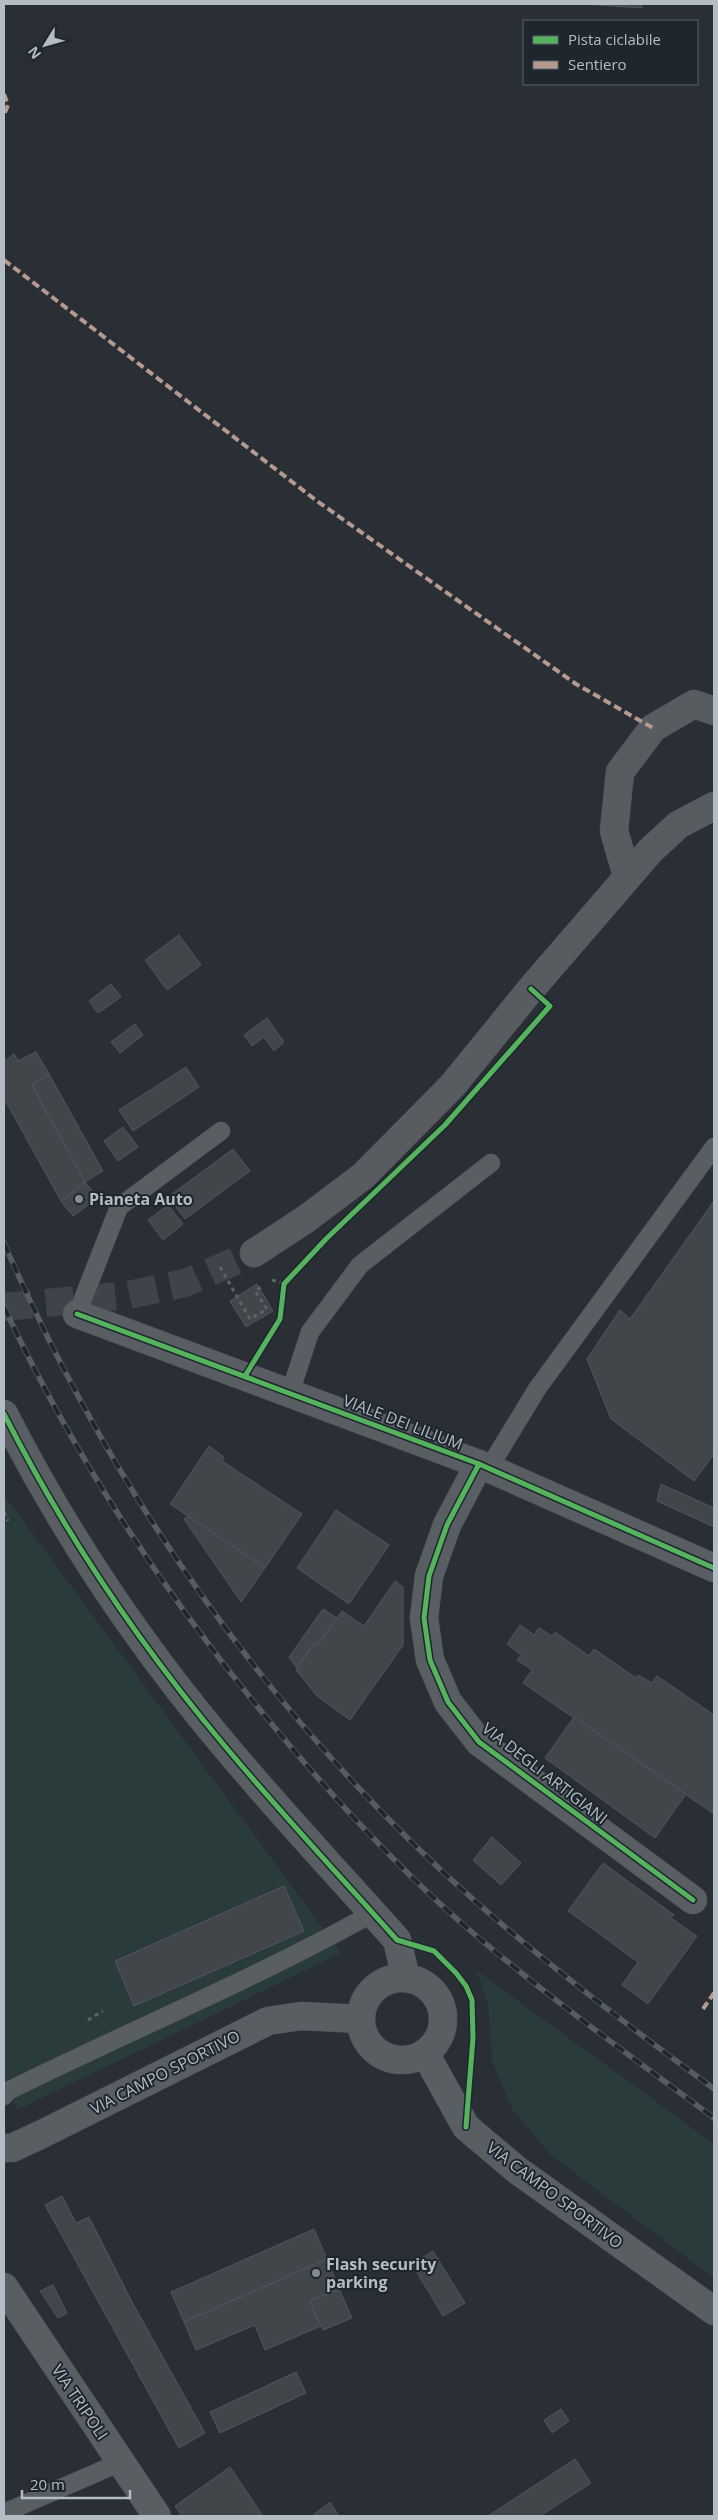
<svg xmlns="http://www.w3.org/2000/svg" width="718" height="2520" font-family="'Open Sans',sans-serif">
	<rect width="100%" height="100%" fill="#2a2f35"/>
	<g fill="#2a3b3b">
		<polygon points="4,1495 341,1953 17,2110 4,2082"/>
		<polygon points="476,1970 714,2144 714,2278 551,2155 512,2109 492,2061 488,2005"/>
	</g>
	<g fill="#42464b" stroke="#51565d">
		<polygon points="584,4 642,4 642,8"/>
		<polygon points="179,935 201,965 167,990 145,960"/>
		<polygon points="111,984 121,997 98,1013 89,1001"/>
		<polygon points="267,1018 284,1042 274,1051 264,1037 252,1046 244,1035"/>
		<polygon points="135,1024 143,1035 120,1053 111,1042"/>
		<polygon points="36,1052 49,1074 32,1085 85,1182 61,1201 4,1098 4,1062 14,1054 18,1061"/>
		<polygon points="186,1067 199,1087 133,1131 119,1110"/>
		<polygon points="49,1074 103,1171 85,1182 32,1085"/>
		<polygon points="123,1127 138,1147 118,1161 104,1141"/>
		<polygon points="233,1149 250,1171 185,1219 168,1197"/>
		<polygon points="85,1182 98,1198 73,1216 61,1201"/>
		<polygon points="714,1201 714,1454 694,1481 611,1419 587,1359 620,1310 630,1319"/>
		<polygon points="168,1205 183,1224 163,1240 148,1220"/>
		<polygon points="257,1284 273,1311 246,1327 230,1301"/>
		<polygon points="209,1446 224,1457 222,1461 302,1514 265,1568 170,1504"/>
		<polygon points="661,1484 714,1508 714,1527 657,1501"/>
		<polygon points="336,1510 389,1545 349,1604 297,1568"/>
		<polygon points="188,1516 265,1568 241,1602 184,1519"/>
		<polygon points="395,1581 403,1587 403,1645 350,1720 317,1696 296,1670 315,1642 318,1645 342,1611 364,1626"/>
		<polygon points="323,1609 337,1618 318,1645 315,1642 297,1668 289,1657"/>
		<polygon points="520,1625 534,1635 539,1628 552,1636 555,1632 589,1656 594,1649 636,1678 638,1675 652,1683 657,1676 714,1715 714,1814 523,1683 532,1670 517,1660 521,1655 507,1644"/>
		<polygon points="574,1717 686,1794 655,1838 545,1758"/>
		<polygon points="492,1837 521,1863 501,1885 473,1860"/>
		<polygon points="603,1863 674,1915 671,1918 697,1936 648,2004 622,1985 638,1962 568,1911"/>
		<polygon points="284,1886 304,1931 134,2006 115,1961"/>
		<polygon points="62,2196 76,2223 89,2217 132,2302 205,2433 179,2448 45,2205"/>
		<polygon points="314,2229 327,2259 184,2322 171,2292"/>
		<polygon points="433,2251 465,2303 443,2316 412,2264"/>
		<polygon points="327,2259 339,2289 310,2301 321,2326 265,2350 255,2325 196,2350 184,2322"/>
		<polygon points="53,2285 67,2313 58,2318 40,2291"/>
		<polygon points="339,2289 352,2318 323,2330 310,2301"/>
		<polygon points="296,2372 306,2393 220,2433 210,2412"/>
		<polygon points="561,2409 569,2421 552,2433 544,2420"/>
		<polygon points="575,2459 591,2483 540,2516 488,2516"/>
		<polygon points="230,2467 263,2516 182,2516 175,2506"/>
		<polygon points="330,2502 339,2516 312,2516"/>
	</g>
	<g fill="none" stroke-linecap="round" stroke-linejoin="round">
		<polyline stroke="#3f444b" stroke-width="28" stroke-dasharray="28 14" stroke-linecap="butt" points="4,1307 128,1295 185,1283 254,1253"/>
		<defs>
			<g id="lane">
				<polyline points="77,1314 119,1207 221,1131"/>
				<polyline points="290,1393 310,1332 360,1265 491,1163"/>
				<polyline points="489,1468 537,1389 714,1147"/>
				<path d="M4 2096 8 2091C129 2031 255 1979 373 1913"/>
				<polyline points="4,2513 121,2462"/>
			</g>
			<g id="street">
				<polyline points="77,1314 479,1464 714,1568"/>
				<path d="M4 1414C64 1532 139 1644 224 1745 280 1812 339 1875 397 1940L406 1978"/>
				<polyline points="479,1464 447,1525 429,1576 424,1618 430,1660 448,1702 479,1742 693,1900"/>
				<circle cx="402" cy="2019" r="41"/>
				<polyline points="425,2053 466,2127 517,2170 714,2311"/>
				<polyline points="4,2148 12,2148 42,2134 268,2021 301,2016 361,2019"/>
				<polyline points="4,2287 157,2516"/>
			</g>
			<g id="secondary">
				<polyline points="627,876 614,831 620,772 653,728 694,704 714,711"/>
				<polyline points="254,1253 306,1219 363,1176 452,1086 531,989 650,851 678,825 714,806"/>
			</g>
		</defs>
		<use href="#lane" stroke="#484b50" stroke-width="19"/>
		<use href="#street" stroke="#484b50" stroke-width="29"/>
		<use href="#secondary" stroke="#484b50" stroke-width="29"/>
		<g stroke="#5d6266" stroke-width="3" stroke-dasharray="4 4" stroke-linecap="butt">
			<polyline points="220,1267 250,1319 267,1309 255,1291 263,1286"/>
			<polyline points="272,1280 284,1284"/>
			<polyline points="4,1512 8,1521"/>
			<polyline points="88,2020 103,2011"/>
		</g>
		<use href="#lane" stroke="#595e63" stroke-width="18"/>
		<use href="#street" stroke="#595e63" stroke-width="28"/>
		<use href="#secondary" stroke="#585c61" stroke-width="28"/>
		<defs>
			<g id="rail">
				<path d="M4 1243C111 1491 272 1722 475 1901 551 1968 633 2029 714 2089"/>
				<path d="M4 1307C79 1467 176 1612 291 1747 343 1808 398 1867 458 1920 539 1991 628 2054 714 2118"/>
			</g>
		</defs>
		<use href="#rail" stroke="#585c60" stroke-width="5.5"/>
		<use href="#rail" stroke="#1e262e" stroke-width="4" stroke-dasharray="11" stroke-linecap="butt"/>
		<g stroke="#b69a8f" stroke-width="4" stroke-dasharray="8 4" stroke-linecap="butt">
			<polyline points="4,94 8,105 4,115"/>
			<polyline points="4,260 317,501 576,684 653,728"/>
			<polyline points="703,2009 714,1993"/>
		</g>
		<defs>
			<g id="cycleway">
				<polyline points="77,1314 479,1464 714,1568"/>
				<polyline points="245,1376 280,1319 284,1284 326,1239 445,1125 550,1006 531,989"/>
				<path d="M4 1414C64 1532 139 1644 224 1745 280 1812 339 1875 397 1940L434 1951 456 1973 466 1986 472 2000 473 2038 466 2127"/>
				<polyline points="479,1464 447,1525 429,1576 424,1618 430,1660 448,1702 479,1742 693,1900"/>
			</g>
		</defs>
		<use href="#cycleway" stroke="#1e262e" stroke-width="8"/>
		<use href="#cycleway" stroke="#56b35d" stroke-width="5"/>
	</g>
	<g fill="#848b93" stroke="#1e262e" stroke-width="2">
		<circle cx="79" cy="1199" r="5"/>
		<circle cx="316" cy="2273" r="5"/>
	</g>
	<g text-anchor="middle" dominant-baseline="central" stroke-width="4" stroke-linejoin="round" paint-order="stroke">
		<g font-size="16" font-weight="bold" fill="#b4bcc5" stroke="#1e262e" text-anchor="start">
			<text x="89" y="1199">Pianeta Auto</text>
			<text x="326" y="2264">Flash security<tspan x="326" dy="18">parking</tspan></text>
		</g>
		<g font-size="16" fill="#b4bcc5" stroke="#1e262e">
			<text transform="translate(403 1422) rotate(21)">VIALE DEI LILIUM</text>
			<text transform="translate(545 1773) rotate(38)">VIA DEGLI ARTIGIANI</text>
			<text transform="translate(165 2072) rotate(-27)">VIA CAMPO SPORTIVO</text>
			<text transform="translate(555 2195) rotate(37)">VIA CAMPO SPORTIVO</text>
			<text transform="translate(80 2402) rotate(56)">VIA TRIPOLI</text>
		</g>
	</g>
	<rect width="718" height="2520" fill="none" stroke="#b4bcc5" stroke-width="10"/>
	<rect x="523" y="20" width="175" height="65" fill="#1e262e" stroke="#5a626a"/>
	<rect x="533" y="36" width="25" height="8" fill="#56b35d" stroke="#5a626a"/>
	<text x="568" y="45" font-size="15" fill="#b4bcc5">Pista ciclabile</text>
	<rect x="533" y="61" width="25" height="8" fill="#b69a8f" stroke="#5a626a"/>
	<text x="568" y="70" font-size="15" fill="#b4bcc5">Sentiero</text>
	<g transform="translate(45 45) rotate(233)" stroke="#1e262e" stroke-width="4" paint-order="stroke">
	<path d="M0-4L9 19L0 12L-9 19Z" fill="#b4bcc5"/>
	<text y="-8" font-size="14" font-weight="bold" text-anchor="middle" fill="#b4bcc5">N</text>
	</g>
	<path d="M22 2490v8h108v-8" fill="none" stroke="#b4bcc5" stroke-width="2.5"/>
	<text x="30" y="2490" font-size="15" fill="#b4bcc5" stroke="#1e262e" stroke-width="4" paint-order="stroke">20 m</text>
</svg>
